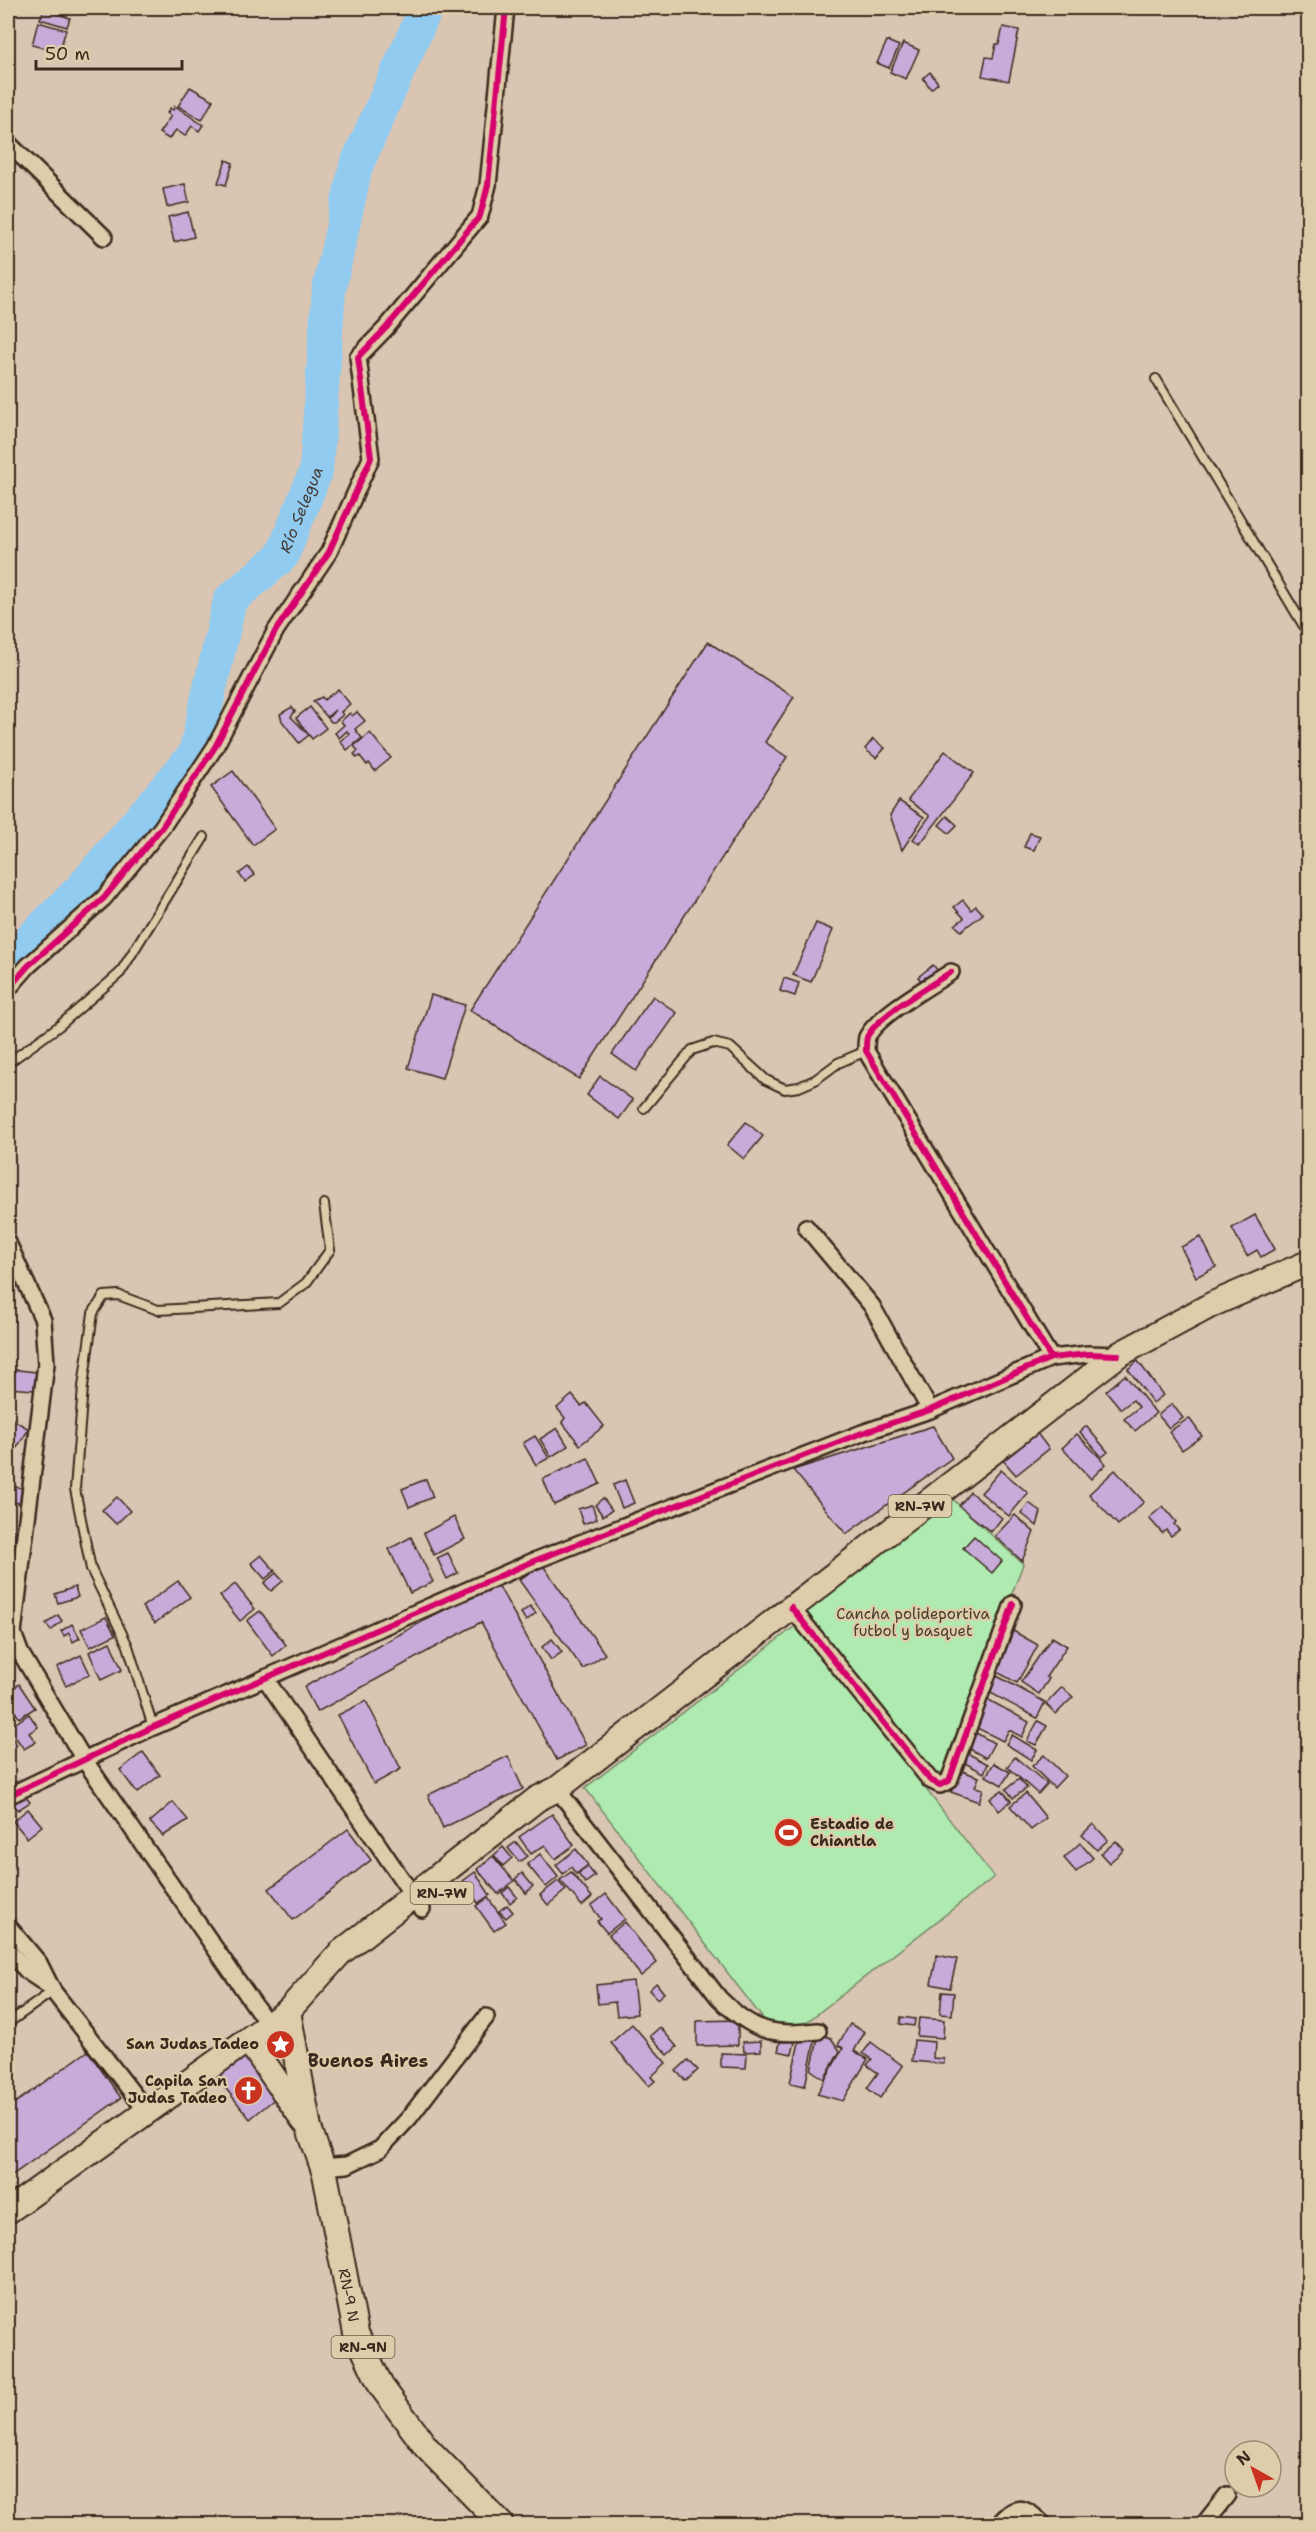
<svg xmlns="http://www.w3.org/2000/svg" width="1316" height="2532" font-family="'Shantell Sans',sans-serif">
	<rect width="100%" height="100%" fill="#dac5b3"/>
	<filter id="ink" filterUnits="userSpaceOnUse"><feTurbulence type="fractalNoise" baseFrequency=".0167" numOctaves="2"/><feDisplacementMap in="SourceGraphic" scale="12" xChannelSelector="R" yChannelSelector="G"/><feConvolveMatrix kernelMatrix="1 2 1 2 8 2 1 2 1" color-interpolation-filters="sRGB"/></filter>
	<g filter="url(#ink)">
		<g fill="#afeab0" stroke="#758a67" stroke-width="1.5">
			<polygon points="946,1493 1023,1564 946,1771 933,1778 798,1610"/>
			<polygon points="798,1624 994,1877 781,2042 585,1788"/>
		</g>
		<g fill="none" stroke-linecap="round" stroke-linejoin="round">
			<path stroke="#91cbf0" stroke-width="34" id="s1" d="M8 962 81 889 195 754 230 600 282 556 316 471 329 289 356 166 426 8"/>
		</g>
		<g fill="#c8abd8" stroke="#3b2a1e" stroke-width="1.5">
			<polygon points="44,9 70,18 67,27 40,19"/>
			<polygon points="38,22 66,30 59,52 32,45"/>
			<polygon points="1003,27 1019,30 1009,81 982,76 986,57 993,58 996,44 999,44"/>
			<polygon points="887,41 899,46 889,68 877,63"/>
			<polygon points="903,43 919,50 906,79 890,72"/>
			<polygon points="930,72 938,83 931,89 923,78"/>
			<polygon points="190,87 213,100 202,120 178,106"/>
			<polygon points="175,106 203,125 199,131 192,126 185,136 176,130 169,139 159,133 171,116 167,113 170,108 173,110"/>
			<polygon points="226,160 233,163 226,185 218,183"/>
			<polygon points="185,184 189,202 167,207 163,189"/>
			<polygon points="188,212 194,237 174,242 168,217"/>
			<polygon points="708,642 794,697 765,742 787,757 579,1079 470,1010"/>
			<polygon points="338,689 350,704 341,712 343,715 334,722 331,722 328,718 335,710 327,717 313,701 322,697 324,700"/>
			<polygon points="292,707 295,711 291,717 309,735 299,743 282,721 280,714"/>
			<polygon points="310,707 326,728 312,739 296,718"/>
			<polygon points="357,712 365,721 355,729 362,738 347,750 340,741 349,734 347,731 339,738 335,733 344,725 341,721 350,713 352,716"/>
			<polygon points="370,733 391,758 375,771 369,763 367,765 360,756 357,758 354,754 358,751 354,746"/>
			<polygon points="873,739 885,748 876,758 865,749"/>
			<polygon points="945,751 974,773 920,844 913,839 930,816 908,800"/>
			<polygon points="233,771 275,829 253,845 211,787"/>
			<polygon points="899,801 924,817 902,850 890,815"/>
			<polygon points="947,816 957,825 949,833 939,825"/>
			<polygon points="1030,833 1040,836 1034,850 1024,847"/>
			<polygon points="248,867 255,875 245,882 239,874"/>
			<polygon points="963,900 971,910 976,906 983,914 961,931 955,925 964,918 954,907"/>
			<polygon points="816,923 833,930 811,982 793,975"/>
			<polygon points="933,965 939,972 924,984 918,977"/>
			<polygon points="784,978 799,983 795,996 780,991"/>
			<polygon points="431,995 465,1005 442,1078 408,1068"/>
			<polygon points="653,996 677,1013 636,1071 612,1054"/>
			<polygon points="600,1076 633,1100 619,1119 587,1095"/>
			<polygon points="746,1122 763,1136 744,1159 727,1145"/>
			<polygon points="1255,1215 1275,1249 1261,1257 1257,1250 1247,1256 1232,1228"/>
			<polygon points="1201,1237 1216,1267 1196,1277 1181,1247"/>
			<polygon points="1138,1361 1163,1395 1153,1403 1128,1369"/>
			<polygon points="10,1369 36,1372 34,1390 8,1388"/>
			<polygon points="1125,1375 1156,1413 1135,1431 1124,1419 1139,1407 1133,1400 1121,1409 1106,1391"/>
			<polygon points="572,1395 581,1406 586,1403 604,1426 580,1445 562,1422 565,1418 557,1408"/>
			<polygon points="1172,1404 1183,1418 1169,1428 1158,1415"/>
			<polygon points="1189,1418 1202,1436 1182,1450 1169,1432"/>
			<polygon points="12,1419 29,1429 16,1449 8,1444 8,1426"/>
			<polygon points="933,1426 952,1458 846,1534 793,1470"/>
			<polygon points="1086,1426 1108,1452 1102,1457 1080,1432"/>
			<polygon points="557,1428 568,1446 551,1457 540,1439"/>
			<polygon points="1036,1432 1049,1449 1016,1475 1002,1459"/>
			<polygon points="1077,1434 1106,1464 1091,1479 1062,1448"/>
			<polygon points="535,1436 549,1458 536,1465 523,1443"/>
			<polygon points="588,1458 600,1484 554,1505 543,1479"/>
			<polygon points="1001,1470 1028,1493 1009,1516 981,1493"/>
			<polygon points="1115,1470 1144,1502 1118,1525 1089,1494"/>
			<polygon points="426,1479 433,1497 409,1507 402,1489"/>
			<polygon points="625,1480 634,1503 622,1508 613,1485"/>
			<polygon points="8,1485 27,1489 24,1504 8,1501"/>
			<polygon points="970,1492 1002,1518 991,1532 959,1506"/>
			<polygon points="117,1497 130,1511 116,1524 102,1510"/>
			<polygon points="603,1498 612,1510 603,1516 595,1505"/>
			<polygon points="1029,1503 1041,1512 1037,1526 1021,1513"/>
			<polygon points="592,1505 597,1519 583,1524 578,1509"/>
			<polygon points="1163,1506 1176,1522 1174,1524 1179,1530 1171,1536 1166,1530 1162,1533 1149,1518"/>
			<polygon points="1015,1515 1034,1532 1022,1561 995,1536"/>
			<polygon points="454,1517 465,1539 434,1555 424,1533"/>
			<polygon points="8,1529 18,1531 15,1546 8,1544"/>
			<polygon points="974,1536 1002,1561 992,1573 963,1548"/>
			<polygon points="411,1537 433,1582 410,1593 389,1549"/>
			<polygon points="448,1553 458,1573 447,1579 437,1558"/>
			<polygon points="261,1555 275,1571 265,1579 251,1563"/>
			<polygon points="542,1564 605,1654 583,1669 519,1580"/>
			<polygon points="276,1573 283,1581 271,1591 264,1583"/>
			<polygon points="178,1581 190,1597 155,1623 142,1607"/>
			<polygon points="496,1581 586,1745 557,1760 481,1622 317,1712 304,1687"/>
			<polygon points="235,1584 255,1609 240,1621 220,1596"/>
			<polygon points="75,1587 78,1597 58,1603 55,1594"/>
			<polygon points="530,1606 536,1613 526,1621 521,1613"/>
			<polygon points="260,1611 286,1645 273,1656 247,1621"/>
			<polygon points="58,1615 62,1621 51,1631 46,1624"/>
			<polygon points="106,1617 115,1635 90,1647 81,1629"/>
			<polygon points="72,1624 80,1638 73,1642 69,1633 64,1636 61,1631"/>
			<polygon points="1013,1631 1038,1645 1017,1683 992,1669"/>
			<polygon points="1052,1637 1067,1646 1046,1677 1049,1679 1039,1694 1021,1682"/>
			<polygon points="552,1639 562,1652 551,1660 542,1647"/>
			<polygon points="110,1642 122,1670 101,1680 89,1652"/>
			<polygon points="81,1655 90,1674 66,1686 57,1667"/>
			<polygon points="995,1675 1045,1702 1037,1718 987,1691"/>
			<polygon points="19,1684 35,1708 19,1718 8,1700 8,1692"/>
			<polygon points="1062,1687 1073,1697 1056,1714 1046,1704"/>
			<polygon points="987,1699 1029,1722 1022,1737 1009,1730 1003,1741 975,1727"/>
			<polygon points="366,1701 401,1769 374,1784 338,1715"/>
			<polygon points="29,1714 38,1727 29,1733 36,1742 24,1749 9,1728"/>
			<polygon points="1038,1721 1047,1726 1036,1745 1027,1741"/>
			<polygon points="8,1733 17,1745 9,1752 8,1751"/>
			<polygon points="976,1733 994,1743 986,1758 968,1748"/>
			<polygon points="1012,1735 1037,1750 1031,1760 1006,1744"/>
			<polygon points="143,1752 160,1775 137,1793 120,1770"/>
			<polygon points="965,1752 988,1764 984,1773 961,1761"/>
			<polygon points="1044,1755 1065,1776 1054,1788 1032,1766"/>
			<polygon points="508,1756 523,1789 443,1828 428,1795"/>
			<polygon points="1015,1757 1047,1784 1038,1794 1007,1767"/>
			<polygon points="994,1763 1010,1772 1002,1785 986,1776"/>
			<polygon points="959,1770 979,1777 975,1787 983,1789 979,1802 951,1792"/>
			<polygon points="1019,1779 1027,1788 1013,1798 1006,1789"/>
			<polygon points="1002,1790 1011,1801 999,1811 990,1799"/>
			<polygon points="1026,1793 1046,1818 1031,1830 1010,1806"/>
			<polygon points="24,1795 30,1802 18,1810 13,1804"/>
			<polygon points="173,1802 188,1820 163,1836 150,1822"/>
			<polygon points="28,1809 42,1826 27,1838 13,1821"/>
			<polygon points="552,1814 574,1845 555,1859 545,1845 531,1854 519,1837"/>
			<polygon points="1093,1824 1108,1840 1097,1850 1082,1835"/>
			<polygon points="348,1829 371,1860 293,1920 269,1889"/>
			<polygon points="1116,1841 1124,1850 1109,1863 1101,1854"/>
			<polygon points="516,1842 527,1856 519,1862 508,1848"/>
			<polygon points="1080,1843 1093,1858 1076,1872 1064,1858"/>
			<polygon points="503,1847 512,1858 503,1866 494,1855"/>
			<polygon points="576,1849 588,1865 576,1874 571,1867 563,1874 556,1865"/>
			<polygon points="540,1854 558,1877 546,1887 527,1864"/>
			<polygon points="493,1856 514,1881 498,1894 477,1869"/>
			<polygon points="588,1867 595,1876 585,1883 578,1874"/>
			<polygon points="475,1872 490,1895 478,1903 463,1881"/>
			<polygon points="571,1872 592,1897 582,1906 560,1880"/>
			<polygon points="522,1873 533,1886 526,1893 515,1879"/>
			<polygon points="558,1881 566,1890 548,1905 540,1895"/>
			<polygon points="509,1887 517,1897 510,1903 502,1893"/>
			<polygon points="606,1894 625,1919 607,1933 597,1921 601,1919 591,1906"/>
			<polygon points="488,1898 506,1923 494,1931 476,1906"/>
			<polygon points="507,1905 513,1912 506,1918 499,1911"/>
			<polygon points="625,1922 657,1963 641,1976 609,1935"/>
			<polygon points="937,1955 957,1959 950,1988 931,1984"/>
			<polygon points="633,1981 637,2014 617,2016 615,2002 598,2004 596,1985"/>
			<polygon points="656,1983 664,1993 657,1999 649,1990"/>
			<polygon points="942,1992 954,1993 952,2015 940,2014"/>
			<polygon points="901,2017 915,2019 914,2026 900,2024"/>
			<polygon points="919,2018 944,2020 943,2038 917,2036"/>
			<polygon points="738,2020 738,2045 697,2046 697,2021"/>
			<polygon points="632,2024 666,2063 651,2077 655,2081 649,2086 611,2043"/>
			<polygon points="850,2024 865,2032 854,2051 868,2059 843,2101 817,2094 843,2048 838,2045"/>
			<polygon points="660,2027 677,2047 668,2055 650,2036"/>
			<polygon points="801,2033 816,2036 805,2086 790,2083"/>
			<polygon points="819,2034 831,2038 840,2051 824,2079 811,2070"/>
			<polygon points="782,2035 796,2038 792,2054 778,2051"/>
			<polygon points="914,2040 934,2042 933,2058 944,2059 944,2064 912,2061"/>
			<polygon points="761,2041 761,2051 744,2052 743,2042"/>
			<polygon points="871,2042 903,2066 880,2098 867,2088 878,2073 867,2065 872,2059 863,2053"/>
			<polygon points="88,2051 121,2098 8,2178 8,2108"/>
			<polygon points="721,2053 747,2054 746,2068 721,2067"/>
			<polygon points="242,2054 277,2097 250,2119 215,2075"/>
			<polygon points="688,2060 698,2070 686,2081 676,2071"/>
		</g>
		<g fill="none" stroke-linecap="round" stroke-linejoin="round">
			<defs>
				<g id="service">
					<polyline points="1156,379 1308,633"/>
					<polyline points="8,1063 59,1026 120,973 204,837"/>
					<polyline points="644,1108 692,1050 713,1043 730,1047 766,1080 785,1089 799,1087 815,1080 838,1063 866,1051"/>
					<polyline points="153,1727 128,1646 91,1569 75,1489 83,1387 93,1313 104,1296 118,1295 158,1310 279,1303 306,1283 330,1250 324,1204"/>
					<polyline points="8,2023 53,1991"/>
				</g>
				<g id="minor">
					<polyline points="8,143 104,237"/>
					<path d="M951 972C930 986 878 1015 867 1037 866 1041 866 1047 866 1051L1051 1358"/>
					<polyline points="8,989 28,966 104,898 162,827 215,747 276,630 329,552 371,458 358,357 386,328 480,216 488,185 506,8"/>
					<polyline points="806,1227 872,1306 930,1410"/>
					<polyline points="8,1243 43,1320 46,1364 13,1633 20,1652 83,1758 269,2026"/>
					<polyline points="791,1607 930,1780 940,1785 949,1781 1013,1604"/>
					<polyline points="265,1678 422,1909"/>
					<path d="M557 1789 719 1998C752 2031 772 2037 818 2031"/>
					<polyline points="8,1796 153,1727 534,1561 862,1433 930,1410 1051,1358 1088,1354 1118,1355"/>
					<polyline points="8,1926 39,1963 53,1991 148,2113"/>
					<polyline points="8,1950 28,1972 49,1986"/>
					<polyline points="322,2167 347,2165 380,2149 409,2118 486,2017"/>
					<path d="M999 2524C1017 2503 1024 2506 1043 2524"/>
					<polyline points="1204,2524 1227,2495"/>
				</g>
				<g id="primary">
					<path id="s2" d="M288 2011 309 2128 325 2174 356 2333 381 2386 426 2447 501 2524"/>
					<polyline points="249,2041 304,2121"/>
					<polyline points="8,2211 288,2011 340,1953 537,1799 557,1789 1118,1355 1213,1304 1308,1263"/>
				</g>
			</defs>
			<use href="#service" stroke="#3b2a1e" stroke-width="12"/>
			<use href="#minor" stroke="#3b2a1e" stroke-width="20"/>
			<use href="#primary" stroke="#3b2a1e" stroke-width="28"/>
			<use href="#service" stroke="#dfccaa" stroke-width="8"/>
			<use href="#minor" stroke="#dfccaa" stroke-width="15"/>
			<use href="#primary" stroke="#dfccaa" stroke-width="24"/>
			<defs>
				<g id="cycleway">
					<path d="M951 972C930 986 878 1015 867 1037 866 1041 866 1047 866 1051L1051 1358"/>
					<polyline points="8,989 28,966 104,898 162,827 215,747 276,630 329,552 371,458 358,357 386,328 480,216 488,185 506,8"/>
					<polyline points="791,1607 930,1780 940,1785 949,1781 1013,1604"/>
					<polyline points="8,1796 153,1727 534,1561 862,1433 930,1410 1051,1358 1088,1354 1118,1355"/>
				</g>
			</defs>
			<use href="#cycleway" stroke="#dfccaa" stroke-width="10"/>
			<use href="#cycleway" stroke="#d6006c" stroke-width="6"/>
		</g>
	</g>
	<defs>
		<symbol id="stadium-disc" viewBox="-11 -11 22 22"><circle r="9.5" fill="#c8321e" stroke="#dfccaa"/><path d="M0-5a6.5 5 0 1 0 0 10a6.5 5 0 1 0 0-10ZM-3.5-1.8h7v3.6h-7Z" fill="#fff"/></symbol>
		<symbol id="sight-disc" viewBox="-11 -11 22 22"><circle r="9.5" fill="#c8321e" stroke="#dfccaa"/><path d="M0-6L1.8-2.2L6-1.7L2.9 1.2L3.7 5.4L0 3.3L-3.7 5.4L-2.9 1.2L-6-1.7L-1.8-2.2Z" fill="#fff"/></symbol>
		<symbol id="church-disc" viewBox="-11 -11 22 22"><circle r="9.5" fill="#c8321e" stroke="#dfccaa"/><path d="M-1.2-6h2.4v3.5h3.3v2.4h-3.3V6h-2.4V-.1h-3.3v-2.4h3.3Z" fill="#fff"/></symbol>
	</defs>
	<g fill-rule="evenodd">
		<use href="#stadium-disc" x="772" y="1816" width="33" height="33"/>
		<use href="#sight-disc" x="264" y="2028" width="33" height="33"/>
		<use href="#church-disc" x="232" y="2074" width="33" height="33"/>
	</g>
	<g text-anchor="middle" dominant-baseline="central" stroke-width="4.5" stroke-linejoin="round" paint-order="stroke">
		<g fill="#dfccaa" stroke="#6c5b48" stroke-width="1.5">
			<rect x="888.5" y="1495" width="63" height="22" rx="4.5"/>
			<rect x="410.5" y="1882" width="63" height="22" rx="4.5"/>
			<rect x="331.5" y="2336" width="63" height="22" rx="4.5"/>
		</g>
		<g font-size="14" font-weight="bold" fill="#3b2a1e">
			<text x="920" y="1506">RN-7W</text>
			<text x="442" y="1893">RN-7W</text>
			<text x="363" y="2347">RN-9N</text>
		</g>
		<g font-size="15" fill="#473d2d" stroke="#dfccaa">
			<text x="913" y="1614">Cancha polideportiva<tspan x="913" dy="17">futbol y basquet</tspan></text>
		</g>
		<g font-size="15" font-weight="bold" fill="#3b2a1e" stroke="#dfccaa" text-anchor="end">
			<text x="810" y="1824" text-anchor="start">Estadio de<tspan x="810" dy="17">Chiantla</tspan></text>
			<text x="259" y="2044">San Judas Tadeo</text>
			<text x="227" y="2081">Capila San<tspan x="227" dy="17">Judas Tadeo</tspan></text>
		</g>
		<g font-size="15" fill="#3b2a1e" stroke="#dfccaa">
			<text stroke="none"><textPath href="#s2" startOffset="291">RN-9 N</textPath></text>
		</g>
		<g font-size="16" font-style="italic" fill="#443a33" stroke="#dfccaa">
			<text stroke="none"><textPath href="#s1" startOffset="556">Río Selegua</textPath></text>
		</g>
		<g font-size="18" font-weight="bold" fill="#3b2a1e" stroke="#dfccaa">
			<text x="368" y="2061">Buenos Aires</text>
		</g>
	</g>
	<rect width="1316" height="2532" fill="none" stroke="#dfccaa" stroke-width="30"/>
	<rect x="15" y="15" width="1286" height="2502" fill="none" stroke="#3b2a1e" stroke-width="2" filter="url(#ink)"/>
	<g transform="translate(1253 2469) rotate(320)"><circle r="28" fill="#dfccaa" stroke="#9d8b72" stroke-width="1.5"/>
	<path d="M0-4.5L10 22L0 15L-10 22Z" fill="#c8321e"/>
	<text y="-9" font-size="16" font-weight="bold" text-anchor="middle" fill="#3b2a1e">N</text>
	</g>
	<path d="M36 60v9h146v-9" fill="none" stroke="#3b2a1e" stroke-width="3"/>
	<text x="45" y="60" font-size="18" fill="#3b2a1e" stroke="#dfccaa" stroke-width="4.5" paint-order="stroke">50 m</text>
</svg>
